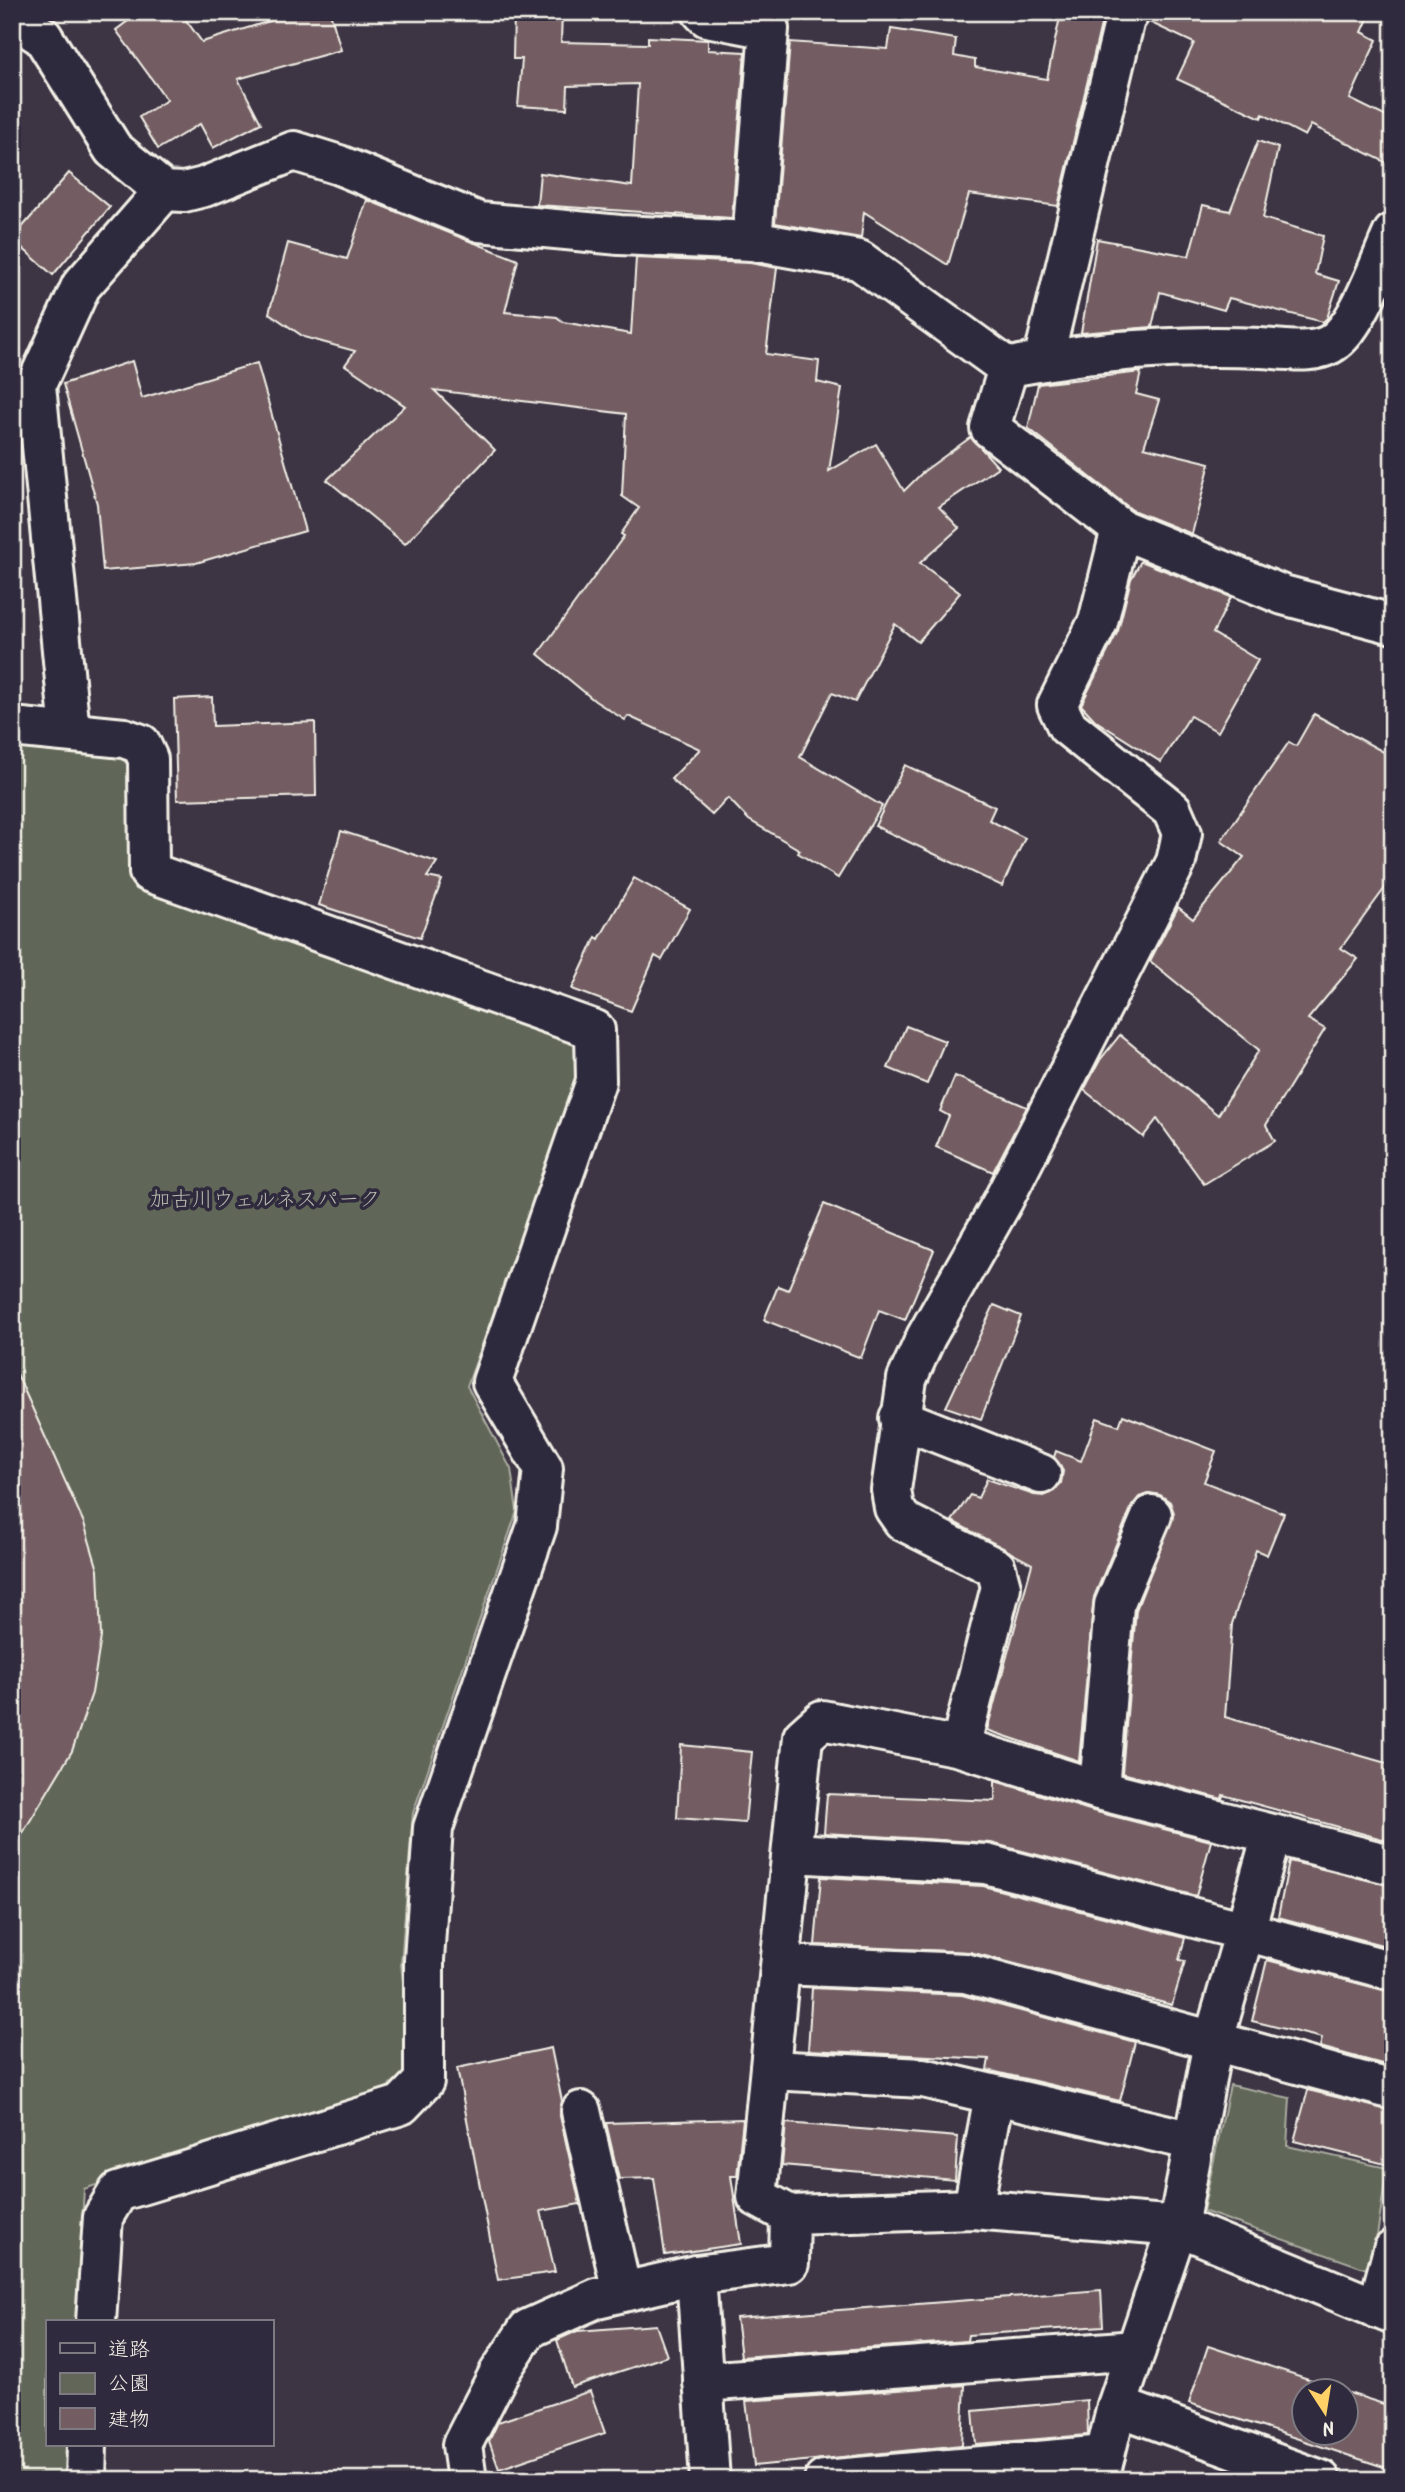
<svg xmlns="http://www.w3.org/2000/svg" width="1405" height="2492" font-family="Kalam,'Klee One',sans-serif">
	<rect width="100%" height="100%" fill="#3d3444"/>
	<filter id="ink" filterUnits="userSpaceOnUse"><feTurbulence type="fractalNoise" baseFrequency=".0143" numOctaves="2"/><feDisplacementMap in="SourceGraphic" scale="14" xChannelSelector="R" yChannelSelector="G"/><feConvolveMatrix kernelMatrix="1 2 1 2 8 2 1 2 1" color-interpolation-filters="sRGB"/></filter>
	<g filter="url(#ink)">
		<g fill="#616658" stroke="#aaaca0" stroke-width="2">
			<polygon points="12,748 118,755 142,778 141,887 573,1039 581,1074 467,1386 511,1469 517,1511 413,1813 401,1964 410,2044 406,2072 385,2089 84,2189 76,2322 47,2322 47,2445 68,2445 66,2480 12,2480"/>
			<polygon points="1230,2085 1290,2098 1287,2146 1387,2168 1372,2271 1203,2211"/>
		</g>
		<g fill="#735d62" stroke="#f4f1e8" stroke-width="2">
			<polygon points="140,12 180,12 202,42 299,12 330,12 341,50 238,79 261,123 213,148 200,124 158,149 139,117 167,100 116,30"/>
			<polygon points="514,12 562,12 561,42 648,44 648,37 708,40 708,50 745,52 732,218 537,205 540,173 632,186 638,84 568,86 567,109 518,106 522,59 513,59"/>
			<polygon points="1061,12 1104,12 1058,206 969,194 948,265 864,212 861,238 775,223 790,42 888,49 891,29 956,39 954,56 975,60 975,67 1047,79"/>
			<polygon points="1152,12 1371,12 1362,32 1377,40 1350,99 1393,120 1393,166 1311,125 1305,136 1263,114 1261,118 1177,79 1194,43 1149,22"/>
			<polygon points="1258,141 1278,148 1263,218 1323,236 1315,274 1339,281 1327,318 1323,322 1229,298 1224,310 1160,292 1152,327 1081,333 1097,239 1189,256 1203,205 1230,211"/>
			<polygon points="69,173 110,207 53,275 12,239"/>
			<polygon points="367,200 518,260 505,312 557,317 563,322 631,334 636,258 750,263 777,268 766,354 819,361 817,382 842,388 829,471 876,444 904,491 924,471 971,437 998,467 939,507 959,528 920,563 960,593 918,642 895,624 855,702 832,693 800,757 882,806 838,878 798,853 800,850 749,820 728,798 712,815 671,779 700,749 628,716 625,720 595,701 538,654 624,536 621,534 639,508 622,496 626,414 434,390 495,450 405,544 327,480 405,406 345,365 355,351 304,337 269,313 288,243 347,259"/>
			<polygon points="132,361 142,398 257,363 305,531 196,563 103,571 97,504 63,384"/>
			<polygon points="1141,372 1136,394 1159,400 1144,447 1210,463 1192,534 1132,510 1028,428 1038,384"/>
			<polygon points="1141,561 1231,597 1213,633 1258,660 1218,732 1190,716 1161,762 1096,721 1081,705 1118,631 1131,579"/>
			<polygon points="212,697 213,726 315,722 316,796 177,800 174,699"/>
			<polygon points="1314,714 1393,757 1393,877 1341,948 1358,959 1308,1019 1325,1029 1266,1125 1275,1141 1204,1184 1157,1119 1143,1137 1084,1090 1100,1060 1120,1035 1218,1115 1259,1050 1150,961 1178,907 1193,919 1244,857 1221,841 1289,742 1296,746"/>
			<polygon points="905,765 995,807 989,820 1025,838 1002,886 875,826"/>
			<polygon points="341,831 437,862 427,877 442,880 420,938 319,905"/>
			<polygon points="634,878 690,909 662,960 655,956 631,1011 572,989 596,937 599,939"/>
			<polygon points="906,1026 945,1041 927,1084 888,1068"/>
			<polygon points="955,1076 1027,1107 993,1172 936,1147 949,1116 940,1111"/>
			<polygon points="824,1204 934,1250 905,1320 879,1310 861,1358 764,1320 778,1286 788,1290"/>
			<polygon points="994,1305 1021,1316 981,1419 946,1407"/>
			<polygon points="12,1363 84,1523 98,1570 101,1637 92,1693 72,1751 12,1851"/>
			<polygon points="1123,1415 1216,1451 1204,1482 1284,1513 1267,1555 1256,1550 1232,1624 1225,1717 1393,1765 1393,1842 1223,1795 1222,1799 1122,1773 1136,1610 1174,1513 1170,1502 1160,1495 1150,1493 1139,1497 1132,1506 1094,1597 1079,1761 987,1730 1032,1564 952,1521 970,1495 978,1498 987,1479 1034,1495 1044,1496 1054,1491 1061,1483 1063,1471 1054,1457 1056,1451 1081,1461 1097,1418 1119,1426"/>
			<polygon points="681,1745 752,1752 745,1823 677,1818"/>
			<polygon points="995,1781 1093,1811 1211,1841 1196,1896 991,1843 824,1833 827,1794 995,1801"/>
			<polygon points="1289,1861 1393,1886 1393,1948 1278,1917"/>
			<polygon points="821,1877 983,1886 1185,1938 1179,1960 1185,1961 1172,2005 970,1952 815,1945"/>
			<polygon points="1267,1960 1393,1992 1393,2067 1320,2047 1322,2038 1252,2021"/>
			<polygon points="812,1988 962,1995 1135,2042 1120,2101 987,2070 989,2059 808,2050"/>
			<polygon points="551,2048 562,2101 560,2116 580,2204 541,2211 555,2272 498,2280 457,2068"/>
			<polygon points="1308,2090 1393,2111 1393,2166 1294,2141"/>
			<polygon points="743,2119 737,2176 731,2176 741,2244 665,2255 654,2178 619,2179 606,2123"/>
			<polygon points="786,2123 958,2137 955,2180 782,2165"/>
			<polygon points="1101,2290 1103,2326 968,2335 967,2341 741,2357 736,2318"/>
			<polygon points="656,2325 667,2356 572,2387 557,2340 577,2331"/>
			<polygon points="1208,2346 1342,2390 1304,2390 1304,2432 1346,2432 1346,2392 1393,2407 1393,2470 1189,2403"/>
			<polygon points="965,2385 962,2445 754,2466 746,2401"/>
			<polygon points="590,2391 605,2433 499,2469 489,2441 498,2422"/>
			<polygon points="1087,2400 1088,2435 976,2444 973,2411"/>
		</g>
		<g fill="none" stroke-linecap="round" stroke-linejoin="round">
			<defs>
				<g id="minor">
					<polyline points="702,12 707,17 769,29 752,241"/>
					<polyline points="12,17 43,37 113,149 164,191 184,192 204,187 294,151 339,165 479,222 620,235 752,241 859,260 1008,368 990,428 1121,529 1283,595 1393,624"/>
					<path d="M1043 361C1116 349 1187 345 1261 348 1283 349 1317 356 1335 341 1360 322 1379 263 1393 233"/>
					<polyline points="1020,365 1043,361 1125,19 1130,12"/>
					<polyline points="12,727 124,738 141,744 148,759 149,872 595,1030 596,1081 492,1382 543,1468 537,1526 433,1828 424,1960 424,2081 401,2105 118,2192 103,2217 96,2322"/>
					<polyline points="70,732 36,385 81,286 164,191"/>
					<polyline points="899,1418 1041,1474"/>
					<polyline points="960,1747 1001,1587 996,1568 903,1521 894,1508 891,1490 907,1379 926,1337 1003,1201 1176,862 1182,833 1172,810 1067,726 1057,705 1098,622 1121,529"/>
					<polyline points="1099,1790 1114,1605 1152,1515"/>
					<polyline points="792,1853 986,1864 1245,1931 1213,2042 1178,2226 1117,2406 1099,2480"/>
					<polyline points="1393,1865 1272,1834 1245,1931 1393,1971"/>
					<polyline points="782,1965 965,1973 1393,2090"/>
					<polyline points="770,2070 923,2078 1194,2141"/>
					<polyline points="581,2111 622,2292"/>
					<polyline points="973,2209 994,2095"/>
					<polyline points="790,2215 757,2197 803,1737 822,1720 960,1747 1099,1790 1272,1834"/>
					<polyline points="696,2275 710,2480"/>
					<polyline points="1377,2309 1393,2250"/>
					<polyline points="703,2382 1136,2350"/>
					<polyline points="1117,2406 1321,2480"/>
					<polyline points="86,2480 87,2445"/>
					<polyline points="467,2480 462,2445 499,2373 528,2329 597,2298 696,2275 789,2263 790,2215 973,2209 1178,2226 1393,2315"/>
					<polyline points="824,2480 1105,2455"/>
				</g>
			</defs>
			<use href="#minor" stroke="#f4f1e8" stroke-width="44"/>
			<use href="#minor" stroke="#2f2a3d" stroke-width="38"/>
		</g>
	</g>
	<g text-anchor="middle" dominant-baseline="central" stroke-width="7" stroke-linejoin="round" paint-order="stroke">
		<g font-size="21" fill="#b9b9ae" stroke="#2f2a3d">
			<text x="265" y="1200">加古川ウェルネスパーク</text>
		</g>
	</g>
	<rect width="1405" height="2492" fill="none" stroke="#2f2a3d" stroke-width="42"/>
	<rect x="21" y="21" width="1363" height="2450" fill="none" stroke="#f4f1e8" stroke-width="2.5" filter="url(#ink)"/>
	<rect x="46" y="2320" width="228" height="126" fill="#2f2a3d" stroke="#7e7a81" stroke-width="2"/>
	<rect x="60" y="2343" width="35" height="10" fill="#2f2a3d" stroke="#7e7a81" stroke-width="2"/>
	<text x="108" y="2356" font-size="21" fill="#f4f1e8">道路</text>
	<rect x="60" y="2373" width="35" height="21" fill="#616658" stroke="#7e7a81" stroke-width="2"/>
	<text x="108" y="2390" font-size="21" fill="#f4f1e8">公園</text>
	<rect x="60" y="2408" width="35" height="21" fill="#735d62" stroke="#7e7a81" stroke-width="2"/>
	<text x="108" y="2426" font-size="21" fill="#f4f1e8">建物</text>
	<g transform="translate(1325 2412) rotate(168)"><circle r="33" fill="#2f2a3d" stroke="#7e7a81" stroke-width="2"/>
	<path d="M0-5L12 26L0 18L-12 26Z" fill="#ffd166"/>
	<text y="-10" font-size="19" font-weight="bold" text-anchor="middle" fill="#f4f1e8">N</text>
	</g>
</svg>
